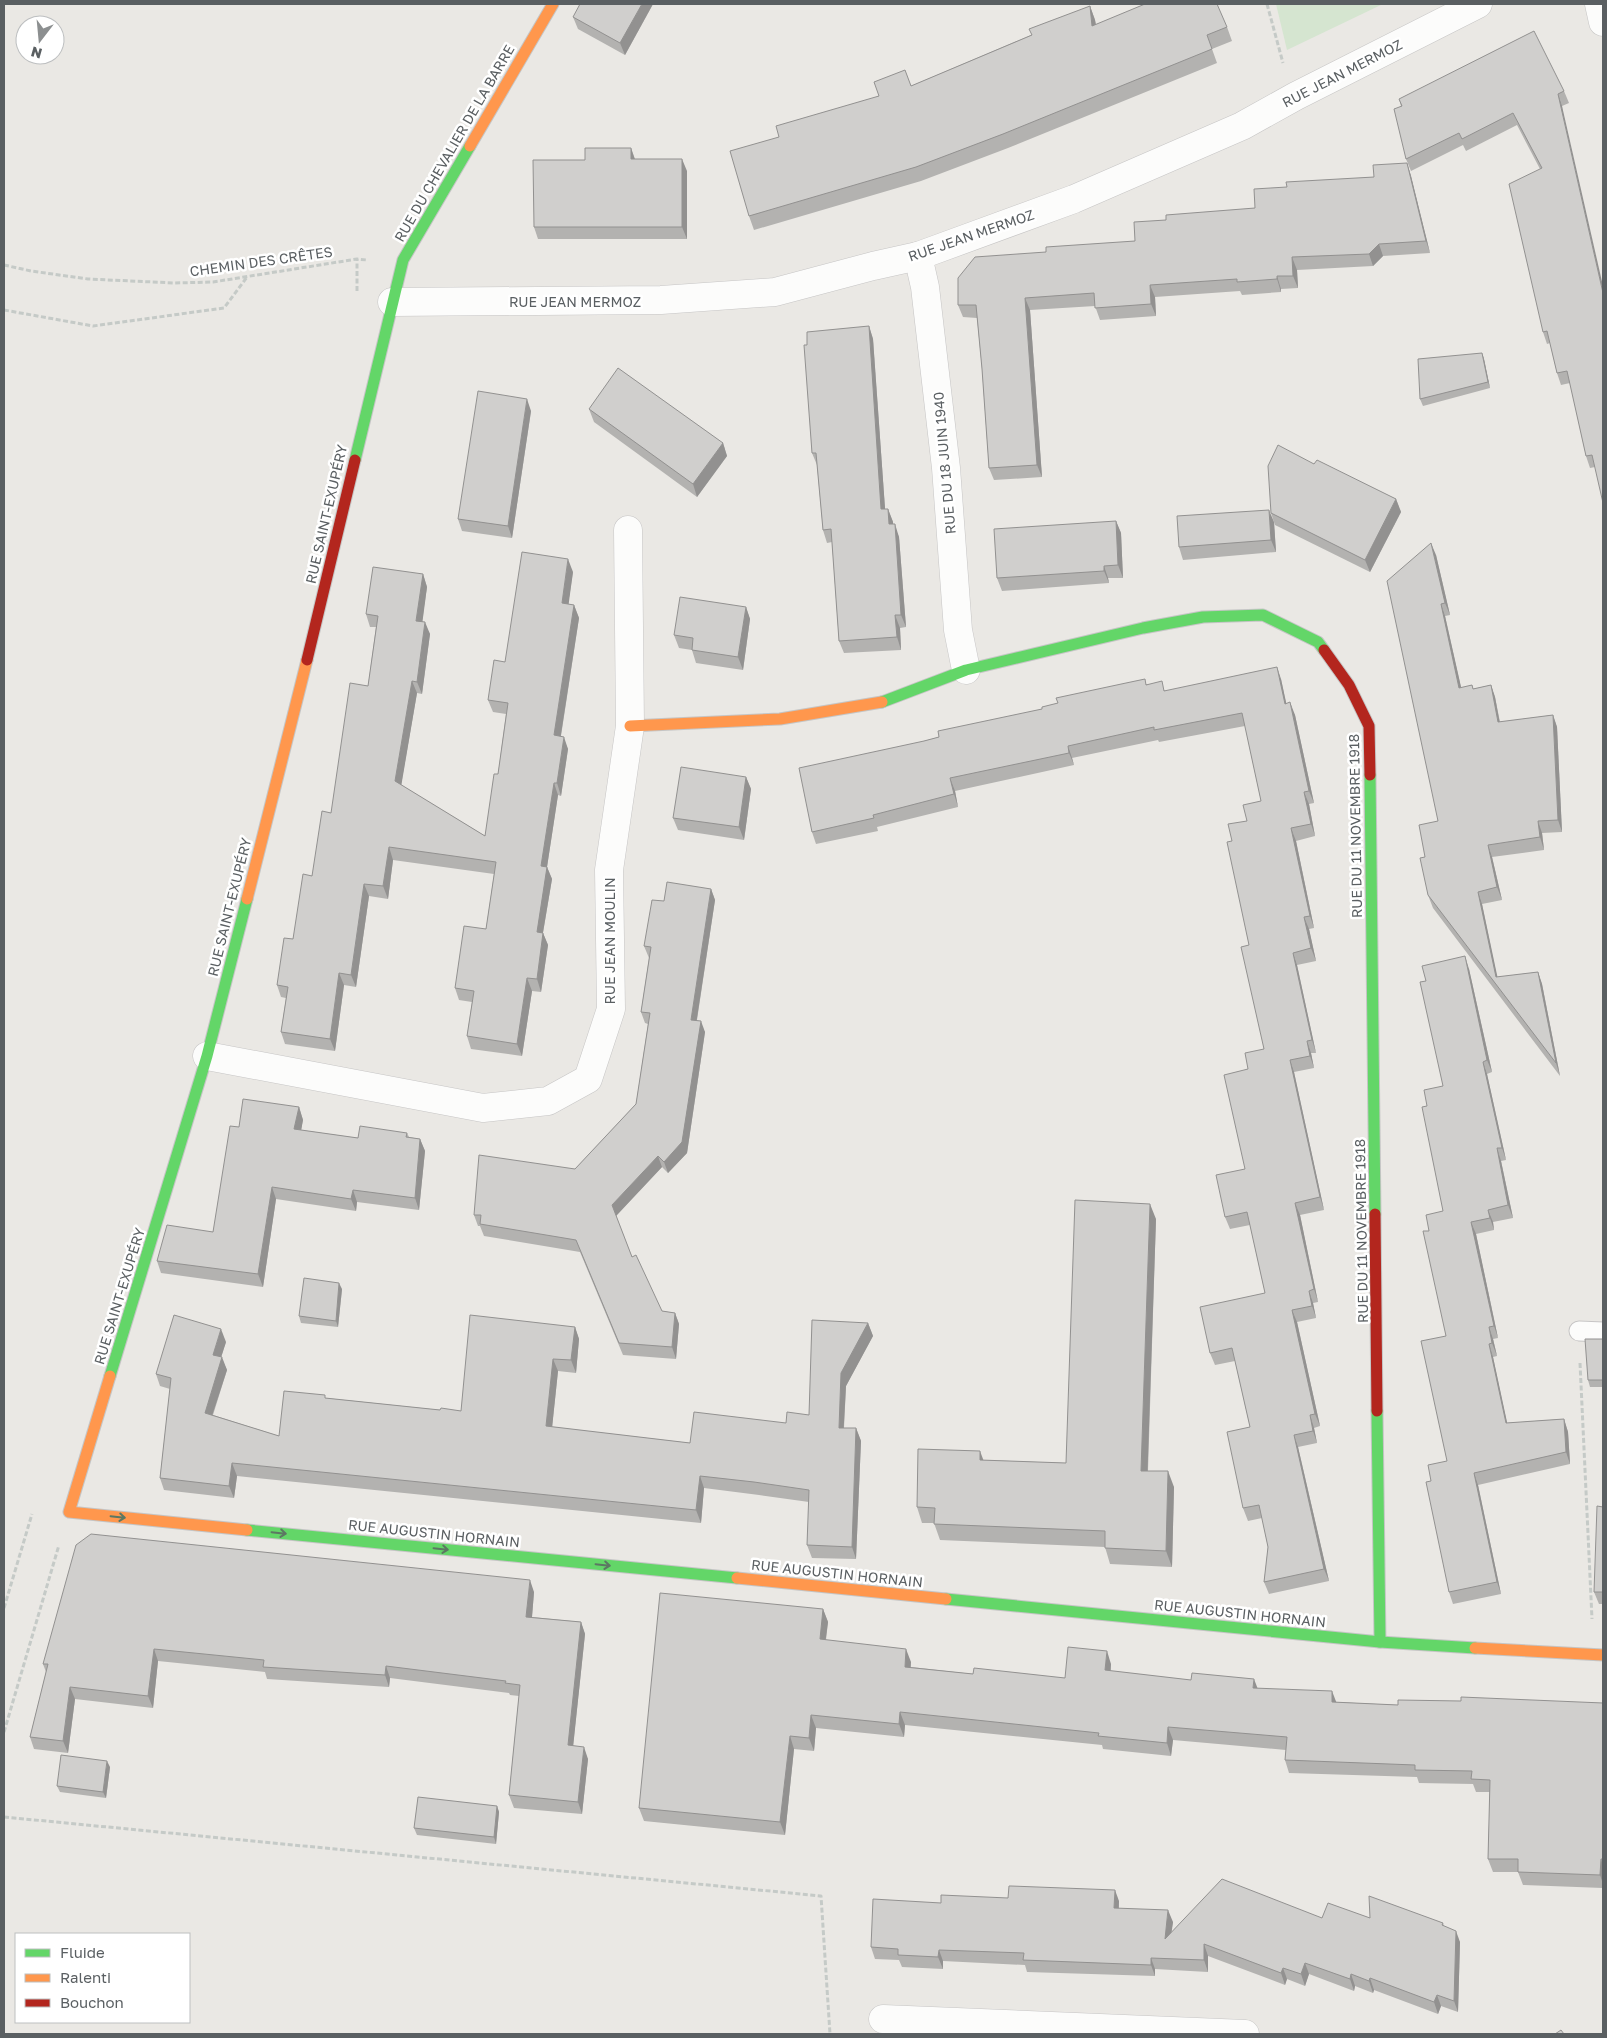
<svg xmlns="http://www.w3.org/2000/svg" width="1607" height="2038" font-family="'Golos Text',sans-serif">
	<rect width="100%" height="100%" fill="#eae8e4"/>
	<polygon fill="#d5e5d0" points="1276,4 1383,4 1287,50"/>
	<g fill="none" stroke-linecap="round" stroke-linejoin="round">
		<defs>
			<polyline id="lane" points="1579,1331 1603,1332"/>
			<g id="street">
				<polyline points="1599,4 1603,22"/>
				<polyline points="918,256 925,287 946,468 958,630 966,670"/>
				<polyline points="392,302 661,300 775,292 873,266 918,256 1074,199 1242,126 1296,96 1478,4"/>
				<polyline points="207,1056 483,1108 548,1101 588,1079 611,1009 609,870 630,726 628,530"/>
				<polyline points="883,2019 1245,2034"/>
			</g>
			<g id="fast">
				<polyline points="355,460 403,260 470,146"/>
				<polyline points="882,702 966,670 1143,628 1203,617 1263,615 1318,642 1324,650"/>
				<polyline points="1370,775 1375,1214"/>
				<polyline points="110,1376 207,1056 247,899"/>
				<polyline points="1377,1411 1380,1642"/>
				<polyline points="247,1530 737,1578"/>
				<polyline points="946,1599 1380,1642 1475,1648"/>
			</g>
			<g id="slow">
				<polyline points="470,146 553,4"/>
				<polyline points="630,726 780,719 882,702"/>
				<polyline points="247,899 307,660"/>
				<polyline points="110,1376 69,1512 247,1530"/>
				<polyline points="737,1578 946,1599"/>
				<polyline points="1475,1648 1603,1655"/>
			</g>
			<g id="jam">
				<polyline points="1324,650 1349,685 1369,726 1370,775"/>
				<polyline points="307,660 355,460"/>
				<polyline points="1375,1214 1377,1411"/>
			</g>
		</defs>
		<use href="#lane" stroke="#c6c5c5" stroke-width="21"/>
		<use href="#street" stroke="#c6c5c5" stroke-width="29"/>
		<use href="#fast" stroke="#c5c5c5" stroke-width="13"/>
		<use href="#slow" stroke="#c5c5c5" stroke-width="13"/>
		<use href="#jam" stroke="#c5c5c5" stroke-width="13"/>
		<g stroke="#c5cac7" stroke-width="3" stroke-dasharray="5 2.5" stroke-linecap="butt">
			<polyline points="1267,4 1283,63"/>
			<polyline points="4,265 31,271 88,279 175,283 213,282 357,259 367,260"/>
			<polyline points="357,291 357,259"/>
			<polyline points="4,310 93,326 224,308 247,277"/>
			<polyline points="1580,1363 1592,1619"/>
			<polyline points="4,1608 32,1514"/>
			<polyline points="4,1732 59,1545"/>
			<polyline points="4,1817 821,1896 830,2034"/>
		</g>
		<use href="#lane" stroke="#fcfcfb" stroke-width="19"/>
		<use href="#street" stroke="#fcfcfb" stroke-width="28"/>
		<use href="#fast" stroke="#63d668" stroke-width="11"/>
		<use href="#slow" stroke="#ff974d" stroke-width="11"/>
		<use href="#jam" stroke="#b3261e" stroke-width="11"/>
	</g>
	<g fill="#b3b2b0">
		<polygon points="653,4 625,55 578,29 573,17"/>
		<polygon points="1090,6 1095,20 1096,24 1227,27 1232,41 1212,49 1217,63 1008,148 921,181 754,230 749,216 779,137 879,96 911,86 1031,35"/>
		<polygon points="1564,91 1569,103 1562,106 1595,467 1590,468 1586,456 1570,383 1561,385 1557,373 1550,343 1547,344 1543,332 1540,169 1517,125 1466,151 1463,145 1411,171 1406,159 1401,106 1399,99"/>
		<polygon points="631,148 635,159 687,171 687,239 538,239 534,227 585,160"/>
		<polygon points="1407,163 1411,176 1430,253 1383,256 1373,266 1297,270 1298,288 1281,289 1281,292 1242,295 1240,291 1155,297 1156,316 1100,320 1095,306 1030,310 1042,477 994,480 989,468 982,369 977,318 963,317 958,305 1046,252 1135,241 1166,220 1255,208 1287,187 1374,177"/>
		<polygon points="869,326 873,339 885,509 888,509 893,522 893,524 899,537 906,627 900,628 901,650 844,653 839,641 832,542 827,543 823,530 817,465 812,453 807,345"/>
		<polygon points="1482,353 1484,359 1490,388 1423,406 1420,399"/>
		<polygon points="589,409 723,443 727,456 697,497 594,422"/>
		<polygon points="531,411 512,538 462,531 458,519"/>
		<polygon points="1314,464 1396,499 1401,512 1370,572 1275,525 1271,513"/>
		<polygon points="1116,521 1121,533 1123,578 1108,578 1109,583 1002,591 997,578"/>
		<polygon points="1274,522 1276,552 1183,560 1179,547"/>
		<polygon points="1436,555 1450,615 1445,616 1461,688 1472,685 1473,689 1491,685 1495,697 1500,722 1553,715 1557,727 1562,832 1542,833 1544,850 1492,857 1502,900 1482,904 1497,977 1538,972 1542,984 1560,1076 1433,908 1428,895 1425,857 1438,821"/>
		<polygon points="573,572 568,604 574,605 579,618 561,736 568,749 561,796 558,795 547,867 552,879 543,933 548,945 541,992 532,991 522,1056 471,1049 467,1036 472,1002 459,1000 455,988 486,929 494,874 393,860 388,899 369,896 356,987 344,985 335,1051 285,1044 281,1032 286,998 281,997 277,985 293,939 331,813 368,686 376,627 370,627 366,614 423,574 427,587 422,621 430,634 422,694 417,693 401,785 485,836 498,774 506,714 493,712 488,700 505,662"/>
		<polygon points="746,607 750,619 743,670 696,663 692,650 679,648 674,635"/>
		<polygon points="1281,679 1286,703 1295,715 1314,803 1309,804 1315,836 1296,841 1314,928 1309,929 1316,961 1297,965 1316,1053 1311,1053 1314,1068 1294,1072 1324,1210 1300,1215 1318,1302 1313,1303 1316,1318 1297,1322 1320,1426 1314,1428 1317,1443 1298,1447 1329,1581 1269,1594 1264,1582 1268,1547 1262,1518 1248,1521 1243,1508 1250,1427 1235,1361 1215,1365 1210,1353 1265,1293 1250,1225 1230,1229 1225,1217 1245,1169 1248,1069 1264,1049 1249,945 1232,841 1261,801 1245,726 1159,742 1158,740 1072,758 1074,765 955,791 958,807 877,827 878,831 816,844 812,832 924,741 1042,709 1147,684 1166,691"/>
		<polygon points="746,777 751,789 744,840 678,830 673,818"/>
		<polygon points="711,889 715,900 697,1020 705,1032 687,1153 668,1173 662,1167 616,1216 632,1257 662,1311 675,1313 679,1324 676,1359 623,1355 580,1252 484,1236 480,1226 478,1226 474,1215 575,1169 636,1104 648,1024 645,1023 641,1012 649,958 644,946 664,901"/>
		<polygon points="1469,969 1492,1072 1487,1074 1506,1160 1501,1161 1513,1218 1493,1222 1494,1230 1476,1234 1498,1338 1493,1339 1497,1356 1493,1357 1507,1423 1564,1419 1568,1432 1570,1464 1478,1485 1501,1594 1453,1604 1449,1592 1431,1481 1447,1461 1446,1336 1429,1231 1443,1211 1427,1106 1443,1086 1426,981"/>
		<polygon points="299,1107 303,1120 301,1130 358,1138 407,1133 409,1137 420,1139 425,1151 419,1210 357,1202 356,1211 276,1199 263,1287 161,1273 157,1261 213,1232 239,1127"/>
		<polygon points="1156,1219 1148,1471 1174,1487 1172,1567 1110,1564 1105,1547 940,1540 934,1523 922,1523 917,1507 983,1460 1066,1463"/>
		<polygon points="342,1289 338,1327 301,1323 299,1316"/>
		<polygon points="868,1323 873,1336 846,1386 844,1428 856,1428 861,1441 856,1559 812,1558 807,1545 809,1502 759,1495 704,1488 701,1523 237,1476 234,1498 164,1490 160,1478 170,1389 160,1386 156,1374 226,1342 221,1357 227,1370 213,1415 279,1436 326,1398 440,1410 461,1411 575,1327 579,1339 576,1373 558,1371 552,1427 690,1443 786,1423 809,1415"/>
		<polygon points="1603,1339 1603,1387 1590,1387 1588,1380"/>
		<polygon points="1603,1507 1603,1604 1599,1604 1594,1592"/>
		<polygon points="534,1592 532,1617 581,1622 585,1634 573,1746 588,1759 582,1814 514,1808 509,1795 519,1696 510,1695 509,1693 390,1678 389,1687 267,1679 265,1672 158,1661 153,1708 75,1699 68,1753 34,1749 30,1737 46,1672 43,1664"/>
		<polygon points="823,1609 828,1622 826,1640 911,1662 911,1667 973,1674 1065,1678 1111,1664 1111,1671 1257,1688 1336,1702 1398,1705 1461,1701 1603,1703 1603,1888 1523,1885 1518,1872 1493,1872 1488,1859 1490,1792 1476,1792 1473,1784 1419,1783 1417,1777 1289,1773 1285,1760 1286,1750 1173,1740 1171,1756 1103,1749 1102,1745 905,1725 904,1737 816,1728 814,1751 794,1749 785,1835 644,1821 639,1808"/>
		<polygon points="110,1767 106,1798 60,1792 57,1786"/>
		<polygon points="497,1806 499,1812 496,1844 417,1835 414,1828"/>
		<polygon points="1119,1901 1119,1909 1173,1922 1171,1933 1322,1918 1370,1918 1443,1923 1444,1926 1460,1942 1458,2012 1441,2006 1438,2014 1374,1990 1373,1993 1355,1986 1354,1991 1309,1974 1305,1986 1287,1979 1285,1985 1208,1956 1208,1972 1155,1969 1155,1976 1027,1972 1025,1965 943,1961 943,1969 902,1967 899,1960 875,1959 871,1947 941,1903"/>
	</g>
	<g fill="#929190">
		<polygon points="642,4 653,4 625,55 620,43"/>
		<polygon points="1090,6 1095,20 1098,40 1092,26"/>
		<polygon points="1558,94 1562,106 1603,286 1603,293"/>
		<polygon points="631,148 635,160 631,159"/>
		<polygon points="682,159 687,171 687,239 682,227"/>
		<polygon points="1407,163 1411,176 1430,253 1426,241"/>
		<polygon points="1379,244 1383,256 1373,266 1369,254"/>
		<polygon points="1292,257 1297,270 1298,288 1293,276"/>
		<polygon points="1277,276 1281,289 1281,292 1277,279"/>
		<polygon points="1150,285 1155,297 1156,316 1151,304"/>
		<polygon points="1025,298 1030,310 1042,477 1037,465"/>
		<polygon points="869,326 873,339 886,522 881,509"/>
		<polygon points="1482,353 1484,359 1490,388 1488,382"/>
		<polygon points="527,399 531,411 512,538 508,526"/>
		<polygon points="723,443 727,456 697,497 693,484"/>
		<polygon points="1396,499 1401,512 1370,572 1365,560"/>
		<polygon points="888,509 893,522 894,537 889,524"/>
		<polygon points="1269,510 1274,522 1276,552 1271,540"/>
		<polygon points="1116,521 1121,533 1123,578 1118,565"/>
		<polygon points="895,524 899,537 906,627 901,615"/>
		<polygon points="1431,543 1436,555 1450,615 1445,603"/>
		<polygon points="568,559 573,572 567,616 562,603"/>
		<polygon points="1104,566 1108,578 1109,583 1104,571"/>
		<polygon points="423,574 427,587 421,633 416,621"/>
		<polygon points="1441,604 1445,616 1464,700 1459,688"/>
		<polygon points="574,605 579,618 559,747 554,735"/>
		<polygon points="746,607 750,619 743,670 738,657"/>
		<polygon points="895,615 900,628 901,650 897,637"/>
		<polygon points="425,622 430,634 422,694 417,682"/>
		<polygon points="1277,667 1281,679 1289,716 1285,704"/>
		<polygon points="412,681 417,693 400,793 395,781"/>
		<polygon points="1491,685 1495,697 1502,735 1498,722"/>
		<polygon points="1290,702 1295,715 1314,803 1309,791"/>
		<polygon points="1553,715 1557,727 1562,832 1558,820"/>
		<polygon points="564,737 568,749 561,796 557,783"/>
		<polygon points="1068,746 1072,758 1074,765 1069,753"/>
		<polygon points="746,777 751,789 744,840 739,827"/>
		<polygon points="950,778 955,791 958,807 954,794"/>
		<polygon points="554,783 558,795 547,867 552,879 541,944 537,932 541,866"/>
		<polygon points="1304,792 1309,804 1315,836 1311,824"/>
		<polygon points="1538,821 1542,833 1544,850 1540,837"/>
		<polygon points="1291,828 1296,841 1314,928 1310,916"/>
		<polygon points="1488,845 1492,857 1502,900 1497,887"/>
		<polygon points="389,847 393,860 388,899 383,886"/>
		<polygon points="364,884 369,896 356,987 351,975"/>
		<polygon points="711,889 715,900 695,1031 691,1020"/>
		<polygon points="1478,892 1482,904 1500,989 1496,977"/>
		<polygon points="1304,917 1309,929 1316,961 1311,948"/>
		<polygon points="543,933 548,945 541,992 537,979"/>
		<polygon points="1293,953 1297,965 1316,1053 1312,1040"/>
		<polygon points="1465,956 1469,969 1492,1072 1487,1060"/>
		<polygon points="1538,972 1542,984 1560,1076 1556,1063"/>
		<polygon points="339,973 344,985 335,1051 330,1039"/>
		<polygon points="527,978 532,991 522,1056 517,1044"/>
		<polygon points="701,1021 705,1032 687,1153 668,1173 664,1162"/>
		<polygon points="1307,1041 1311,1053 1314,1068 1310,1056"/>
		<polygon points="1290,1060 1294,1072 1324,1210 1320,1197"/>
		<polygon points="1483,1062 1487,1074 1506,1160 1502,1148"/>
		<polygon points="299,1107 303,1120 299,1142 294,1129"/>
		<polygon points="420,1139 425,1151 419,1210 415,1198"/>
		<polygon points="1497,1148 1501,1161 1513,1218 1508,1205"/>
		<polygon points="658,1156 662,1167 616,1216 612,1205"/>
		<polygon points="272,1187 276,1199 263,1287 258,1274"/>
		<polygon points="353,1190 357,1202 356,1211 351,1199"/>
		<polygon points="1295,1203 1300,1215 1318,1302 1314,1289"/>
		<polygon points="1150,1204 1156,1219 1147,1487 1141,1471"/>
		<polygon points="1488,1210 1493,1222 1494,1230 1490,1218"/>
		<polygon points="1471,1222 1476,1234 1498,1338 1494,1326"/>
		<polygon points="339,1283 342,1289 338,1327 336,1321"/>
		<polygon points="1309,1291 1313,1303 1316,1318 1312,1306"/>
		<polygon points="1292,1310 1297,1322 1320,1426 1315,1414"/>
		<polygon points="675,1313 679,1324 676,1359 672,1347"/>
		<polygon points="868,1323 873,1336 846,1386 843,1440 839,1428 841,1373"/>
		<polygon points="575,1327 579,1339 576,1373 571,1360"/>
		<polygon points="1489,1327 1493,1339 1497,1356 1492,1343"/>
		<polygon points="221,1329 226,1342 218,1367 213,1355"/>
		<polygon points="1489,1344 1493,1357 1510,1436 1506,1423"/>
		<polygon points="222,1357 227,1370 209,1425 205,1413"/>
		<polygon points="553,1359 558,1371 551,1438 546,1426"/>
		<polygon points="1310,1415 1314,1428 1317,1443 1313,1431"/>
		<polygon points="1564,1419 1568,1432 1570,1464 1566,1452"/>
		<polygon points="856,1428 861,1441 856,1559 852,1547"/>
		<polygon points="1294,1435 1298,1447 1329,1581 1324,1569"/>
		<polygon points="980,1451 986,1467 980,1460"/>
		<polygon points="232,1463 237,1476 234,1498 229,1486"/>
		<polygon points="1168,1471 1174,1487 1172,1567 1166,1551"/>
		<polygon points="1474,1473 1478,1485 1501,1594 1497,1582"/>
		<polygon points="700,1476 704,1488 701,1523 696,1510"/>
		<polygon points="530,1580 534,1592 531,1629 526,1617"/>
		<polygon points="823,1609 828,1622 824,1652 820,1639"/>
		<polygon points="581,1622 585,1634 572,1757 568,1745"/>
		<polygon points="154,1649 158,1661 153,1708 148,1696"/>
		<polygon points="906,1649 911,1662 909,1680 905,1667"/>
		<polygon points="1107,1651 1111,1664 1109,1683 1105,1670"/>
		<polygon points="386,1666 390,1678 389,1687 385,1675"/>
		<polygon points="1254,1679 1259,1692 1253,1688"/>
		<polygon points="70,1687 75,1699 68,1753 63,1741"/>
		<polygon points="1332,1691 1337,1704 1332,1702"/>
		<polygon points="900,1712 905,1725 904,1737 899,1724"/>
		<polygon points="811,1715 816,1728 814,1751 809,1738"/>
		<polygon points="1168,1727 1173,1740 1171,1756 1167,1743"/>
		<polygon points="790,1736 794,1749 785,1835 780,1822"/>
		<polygon points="584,1747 588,1759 582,1814 578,1802"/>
		<polygon points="107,1761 110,1767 106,1798 103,1792"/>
		<polygon points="497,1806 499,1812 496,1844 494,1837"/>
		<polygon points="1601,1859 1603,1866 1603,1884 1600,1875"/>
		<polygon points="1115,1890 1119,1901 1118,1920 1114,1908"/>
		<polygon points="1168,1910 1173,1922 1169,1951 1165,1939"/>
		<polygon points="1456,1931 1460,1942 1458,2012 1454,2001"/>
		<polygon points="1204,1944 1208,1956 1208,1972 1204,1960"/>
		<polygon points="939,1950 943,1961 943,1969 938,1957"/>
		<polygon points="1151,1958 1155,1969 1155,1976 1151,1965"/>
		<polygon points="1305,1963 1309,1974 1305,1986 1301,1974"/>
		<polygon points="1283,1968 1287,1979 1285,1985 1281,1973"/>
		<polygon points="1351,1974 1355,1986 1354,1991 1350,1979"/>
		<polygon points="1370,1978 1374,1990 1373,1993 1369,1981"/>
		<polygon points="1437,1995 1441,2006 1438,2014 1434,2002"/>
	</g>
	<g fill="#d0cfcd" stroke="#929190">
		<polygon points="580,4 642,4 620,43 573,17"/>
		<polygon points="1145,4 1217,4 1227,27 1207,35 1212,49 1003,134 916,167 749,216 730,151 779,137 776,126 879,96 874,82 905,70 911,86 1032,35 1029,29 1090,6 1092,26"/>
		<polygon points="1534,31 1564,91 1558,94 1603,293 1603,503 1592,455 1586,456 1567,371 1557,373 1547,331 1543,332 1509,184 1542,168 1513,113 1462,139 1459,133 1406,159 1394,109 1402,106 1399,99"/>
		<polygon points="585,148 631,148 631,159 682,159 682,227 534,227 533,160 585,160"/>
		<polygon points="1407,163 1426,241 1379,244 1369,254 1292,257 1293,276 1277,276 1277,279 1237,282 1237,279 1150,285 1151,304 1095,308 1094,293 1025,298 1037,465 989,468 982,369 976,305 958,305 958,278 975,257 1046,252 1046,247 1135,241 1134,222 1166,220 1166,215 1255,208 1254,189 1287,187 1286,182 1374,177 1373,165"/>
		<polygon points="869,326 881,509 888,509 889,524 895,524 901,615 895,615 897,637 839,641 831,529 823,530 816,453 812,453 804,345 807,345 807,332"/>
		<polygon points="1482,353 1488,382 1420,399 1418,359"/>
		<polygon points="618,368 723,443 693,484 589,409"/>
		<polygon points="478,391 527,399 508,526 458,519"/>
		<polygon points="1278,445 1314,464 1317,460 1396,499 1365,560 1271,513 1268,466"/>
		<polygon points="1269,510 1271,540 1179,547 1177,516"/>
		<polygon points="1116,521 1118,565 1104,566 1104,571 997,578 994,529"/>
		<polygon points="1431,543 1445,603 1441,604 1459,688 1472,685 1473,689 1491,685 1498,722 1553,715 1558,820 1538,821 1540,837 1488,845 1497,887 1478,892 1496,977 1538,972 1556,1063 1428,895 1420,858 1425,857 1419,825 1438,821 1387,581"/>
		<polygon points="522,552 568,559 562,603 574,605 554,735 564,737 557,783 554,783 541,866 547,867 537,932 543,933 537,979 527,978 517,1044 467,1036 474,991 455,988 464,926 486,929 496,862 389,847 383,886 364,884 351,975 339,973 330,1039 281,1032 288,987 277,985 284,938 293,939 303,874 312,876 322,811 331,813 350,683 368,686 378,616 366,614 373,567 423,574 416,621 425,622 417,682 412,681 395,781 485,836 494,774 498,774 508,703 488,700 494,660 505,662"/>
		<polygon points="680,597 746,607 738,657 692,650 693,638 674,635"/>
		<polygon points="1277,667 1285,704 1290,702 1309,791 1304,792 1311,824 1291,828 1310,916 1304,917 1311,948 1293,953 1312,1040 1307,1041 1310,1056 1290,1060 1320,1197 1295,1203 1314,1289 1309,1291 1312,1306 1292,1310 1315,1414 1310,1415 1313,1431 1294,1435 1324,1569 1264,1582 1268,1547 1259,1505 1243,1508 1227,1432 1250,1427 1232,1348 1210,1353 1200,1307 1265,1293 1247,1212 1225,1217 1216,1175 1245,1169 1224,1075 1248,1069 1245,1053 1264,1049 1241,947 1249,945 1227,842 1232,841 1228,824 1247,821 1243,805 1261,801 1242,713 1154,730 1154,727 1068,746 1069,753 950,778 954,794 873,815 874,818 812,832 799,768 924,741 939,737 938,731 1042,709 1042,707 1058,703 1056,698 1126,683 1145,679 1146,685 1162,681 1164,691"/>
		<polygon points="681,767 746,777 739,827 673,818"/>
		<polygon points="667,882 711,889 691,1020 701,1021 682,1142 664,1162 658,1156 612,1205 632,1257 636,1255 662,1311 675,1313 672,1347 619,1343 576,1240 480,1224 481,1215 474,1215 479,1155 575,1169 636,1104 650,1013 641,1012 651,947 644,946 652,900 664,901"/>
		<polygon points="1465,956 1487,1060 1483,1062 1502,1148 1497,1148 1508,1205 1488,1210 1490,1218 1471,1222 1494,1326 1489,1327 1492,1343 1489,1344 1506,1423 1564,1419 1566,1452 1474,1473 1497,1582 1449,1592 1426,1482 1431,1481 1428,1465 1447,1461 1421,1341 1446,1336 1423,1231 1429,1231 1426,1215 1443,1211 1422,1107 1427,1106 1424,1090 1443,1086 1420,982 1426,981 1422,966"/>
		<polygon points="243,1099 299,1107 294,1129 358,1138 360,1126 407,1133 406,1137 420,1139 415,1198 353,1190 351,1199 272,1187 258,1274 157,1261 167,1225 213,1232 230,1126 239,1127"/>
		<polygon points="1075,1200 1150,1204 1141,1471 1168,1471 1166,1551 1105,1548 1105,1531 934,1524 935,1508 917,1507 918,1449 980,1451 980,1460 1066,1463"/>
		<polygon points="304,1278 339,1283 336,1321 299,1316"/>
		<polygon points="174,1315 221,1329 213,1355 222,1357 205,1413 279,1436 284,1391 325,1395 325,1398 440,1410 441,1408 461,1411 470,1315 575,1327 571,1360 553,1359 546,1426 690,1443 694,1412 786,1423 787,1412 809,1415 812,1320 868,1323 841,1373 839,1428 856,1428 852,1547 807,1545 809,1490 754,1482 700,1476 696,1510 232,1463 229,1486 160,1478 171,1378 156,1374"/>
		<polygon points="1585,1339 1603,1339 1603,1380 1588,1380"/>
		<polygon points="1597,1506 1603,1507 1603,1592 1594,1592"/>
		<polygon points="91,1534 530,1580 526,1617 581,1622 568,1745 584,1747 578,1802 509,1795 520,1685 505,1683 506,1681 386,1666 385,1675 263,1667 264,1660 154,1649 148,1696 70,1687 63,1741 30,1737 48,1664 43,1664 76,1545"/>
		<polygon points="660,1593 823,1609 820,1639 906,1649 905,1667 973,1674 974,1668 1065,1678 1068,1647 1107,1651 1105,1670 1191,1680 1192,1673 1254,1679 1253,1688 1332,1691 1332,1702 1398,1705 1398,1700 1461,1701 1461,1697 1603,1703 1603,1859 1601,1859 1600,1875 1518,1872 1518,1859 1488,1859 1490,1780 1471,1779 1472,1771 1415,1770 1415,1765 1285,1760 1287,1737 1168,1727 1167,1743 1098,1736 1099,1733 900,1712 899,1724 811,1715 809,1738 790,1736 780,1822 639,1808"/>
		<polygon points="61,1755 107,1761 103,1792 57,1786"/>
		<polygon points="418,1797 497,1806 494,1837 414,1828"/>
		<polygon points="1222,1879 1322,1918 1328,1903 1370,1918 1369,1896 1443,1923 1442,1925 1456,1931 1454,2001 1437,1995 1434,2002 1370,1978 1369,1981 1351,1974 1350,1979 1305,1963 1301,1974 1283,1968 1281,1973 1204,1944 1204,1960 1151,1958 1151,1965 1023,1960 1024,1953 939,1950 938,1957 898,1955 898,1949 871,1947 873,1899 941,1903 941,1895 1008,1898 1009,1886 1011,1886 1115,1890 1114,1908 1168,1910 1165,1939"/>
		<polygon points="1561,2030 1564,2034 1555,2034"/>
	</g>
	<defs><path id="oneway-shaft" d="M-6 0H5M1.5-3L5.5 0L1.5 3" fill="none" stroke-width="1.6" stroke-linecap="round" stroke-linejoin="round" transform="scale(1.25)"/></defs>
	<g stroke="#5c7763">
		<use href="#oneway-shaft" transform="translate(118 1517) rotate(6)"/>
		<use href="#oneway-shaft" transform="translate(279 1533) rotate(6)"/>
		<use href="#oneway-shaft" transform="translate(441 1549) rotate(6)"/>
		<use href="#oneway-shaft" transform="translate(603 1565) rotate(6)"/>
	</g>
	<g text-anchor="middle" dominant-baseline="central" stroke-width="5" stroke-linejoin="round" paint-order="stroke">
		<g font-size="14" fill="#5a5f62" stroke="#fff">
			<text transform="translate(1342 73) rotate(-27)">RUE JEAN MERMOZ</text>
			<text transform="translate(454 143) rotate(-60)">RUE DU CHEVALIER DE LA BARRE</text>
			<text transform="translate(971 235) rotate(-19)">RUE JEAN MERMOZ</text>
			<text transform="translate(261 261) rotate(-8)">CHEMIN DES CRÊTES</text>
			<text x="575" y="301">RUE JEAN MERMOZ</text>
			<text transform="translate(944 463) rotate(-95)">RUE DU 18 JUIN 1940</text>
			<text transform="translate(326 514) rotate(-77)">RUE SAINT-EXUPÉRY</text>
			<text transform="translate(1355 826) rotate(-91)">RUE DU 11 NOVEMBRE 1918</text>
			<text transform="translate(229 907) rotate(-76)">RUE SAINT-EXUPÉRY</text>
			<text transform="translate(609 941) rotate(-90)">RUE JEAN MOULIN</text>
			<text transform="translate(1361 1231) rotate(-91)">RUE DU 11 NOVEMBRE 1918</text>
			<text transform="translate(119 1296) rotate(-73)">RUE SAINT-EXUPÉRY</text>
			<text transform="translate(434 1533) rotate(6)">RUE AUGUSTIN HORNAIN</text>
			<text transform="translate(837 1573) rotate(6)">RUE AUGUSTIN HORNAIN</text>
			<text transform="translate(1240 1613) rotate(6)">RUE AUGUSTIN HORNAIN</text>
		</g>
	</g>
	<rect width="1607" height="2038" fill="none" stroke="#5a5f62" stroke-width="10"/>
	<rect x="15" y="1933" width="175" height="90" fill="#ffffff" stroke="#bdbfc0"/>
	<rect x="25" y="1949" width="25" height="8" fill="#63d668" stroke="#bdbfc0"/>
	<text x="60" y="1958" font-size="15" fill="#5a5f62">Fluide</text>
	<rect x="25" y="1974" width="25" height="8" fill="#ff974d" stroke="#bdbfc0"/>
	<text x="60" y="1983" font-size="15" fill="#5a5f62">Ralenti</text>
	<rect x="25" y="1999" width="25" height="8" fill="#b3261e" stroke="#bdbfc0"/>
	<text x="60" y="2008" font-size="15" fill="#5a5f62">Bouchon</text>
	<g transform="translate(40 40) rotate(196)"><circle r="24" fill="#ffffff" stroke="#bdbfc0"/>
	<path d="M0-4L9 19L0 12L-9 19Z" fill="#8c8f90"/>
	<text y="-8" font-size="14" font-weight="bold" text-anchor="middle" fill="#5a5f62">N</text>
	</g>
</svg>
